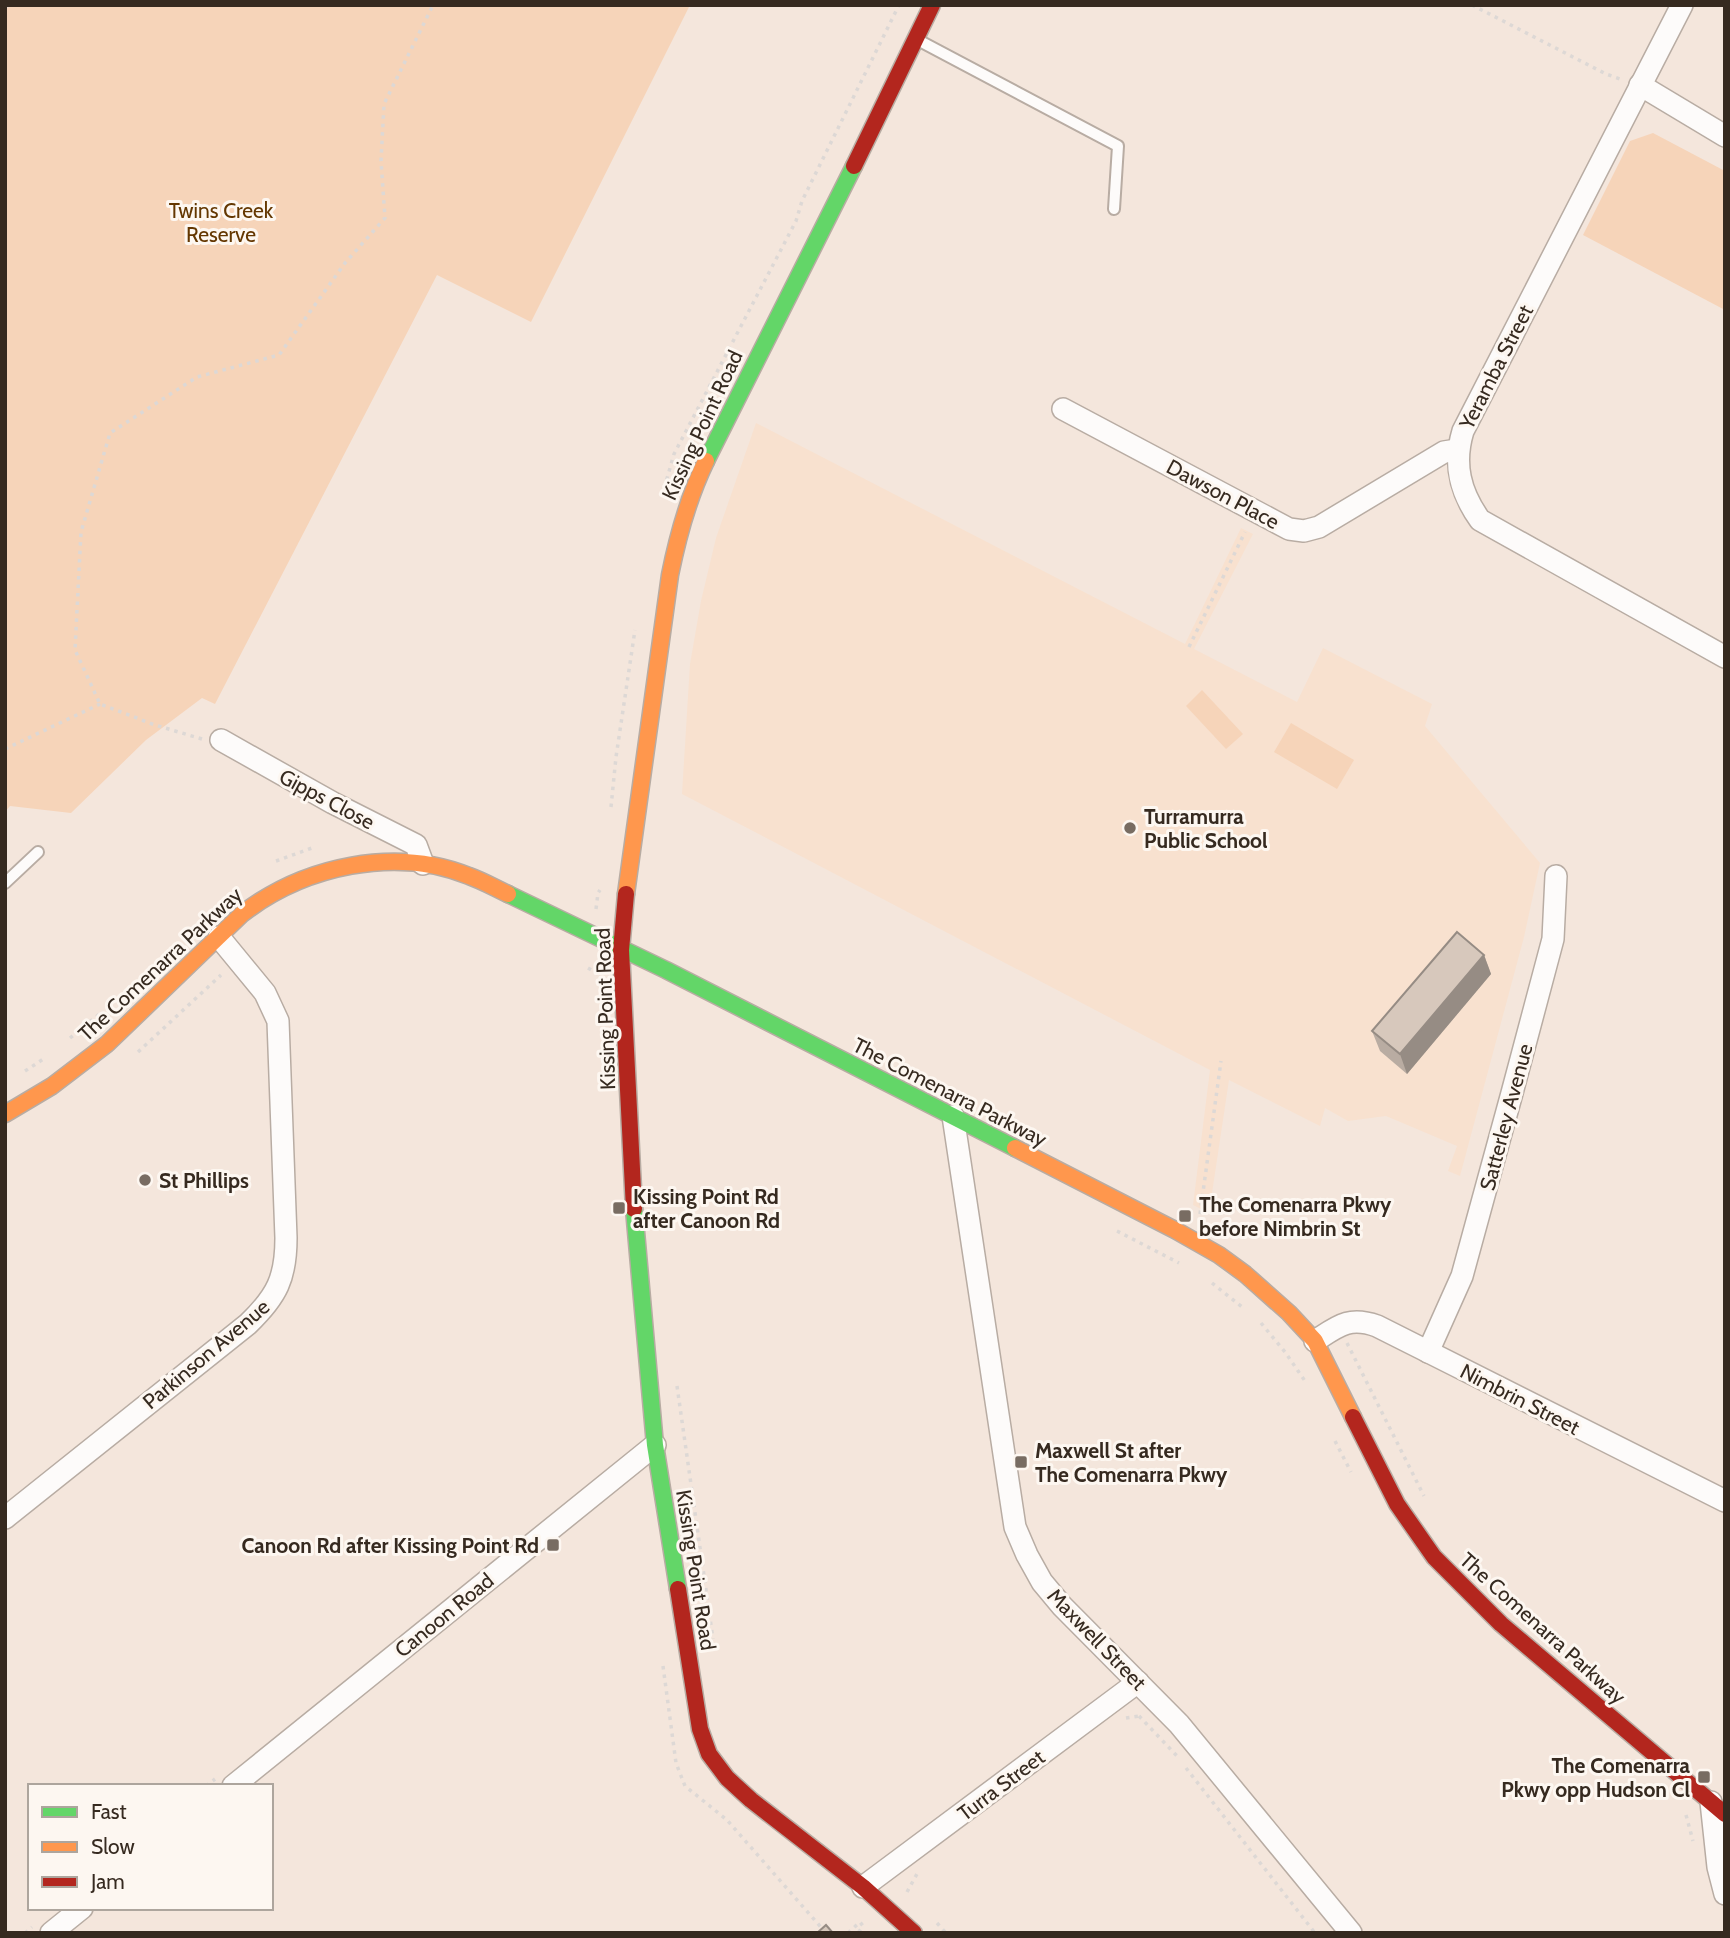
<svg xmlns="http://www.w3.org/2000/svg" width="1730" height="1938" font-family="Cabin,sans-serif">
	<rect width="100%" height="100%" fill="#f4e6dc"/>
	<polygon fill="#f8e1cf" points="756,423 1185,644 1241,528 1253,534 1194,649 1297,702 1323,648 1432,704 1425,726 1540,863 1524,937 1460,1176 1448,1171 1457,1146 1386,1116 1348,1121 1325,1108 1320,1126 1229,1080 1209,1213 1193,1205 1210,1070 682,794 690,664 701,601 716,538"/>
	<g fill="#f6d4b9">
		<polygon points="5,5 690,5 531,322 437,275 215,704 202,698 146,740 71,813 10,806 5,812"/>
		<polygon points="1653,133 1725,171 1725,310 1583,235 1630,141"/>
		<polygon points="1202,690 1243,734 1226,749 1186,706"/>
		<polygon points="1291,723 1354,760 1337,789 1274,752"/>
	</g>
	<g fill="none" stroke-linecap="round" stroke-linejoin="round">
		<defs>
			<g id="lane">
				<polyline points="916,39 1118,146 1114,209"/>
				<polyline points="5,883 38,852"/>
			</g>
			<g id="street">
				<path d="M1682 5 1463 431C1453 464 1460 492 1480 520L1725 657"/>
				<polyline points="1640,85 1725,136"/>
				<polyline points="1063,409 1289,529 1304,531 1319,527 1444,452 1457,450"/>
				<polyline points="221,740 333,803 416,845 423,864"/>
				<polyline points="953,1116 1015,1527 1027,1555 1042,1582 1062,1606 1179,1724 1351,1933"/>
				<path d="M1315 1341C1338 1326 1349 1316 1377 1326L1725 1501"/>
				<polyline points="1428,1352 1462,1276 1512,1093 1553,939 1556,876"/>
				<path d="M5 1518 248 1324C277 1296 286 1278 286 1238L278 1021 265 993 219 937"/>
				<polyline points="233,1786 655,1445"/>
				<polyline points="1711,1802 1718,1867 1725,1894"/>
				<polyline points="863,1887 1138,1682"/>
				<polyline points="51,1933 82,1908"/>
			</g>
			<g id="fast">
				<polyline points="706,461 854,166"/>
				<polyline points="508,894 666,970 1015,1148"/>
				<polyline points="634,1209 655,1445 678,1589"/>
			</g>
			<g id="slow">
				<path d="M626 894 670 575C678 535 688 498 706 461"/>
				<path d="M5 1114 52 1086 107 1044 242 914C304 866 395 846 469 876 483 881 495 888 508 894"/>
				<polyline points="1015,1148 1175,1230 1219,1255 1245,1274 1289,1313 1315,1341 1353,1417"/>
			</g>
			<g id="jam">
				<polyline points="854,166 932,5"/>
				<polyline points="626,894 621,950 634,1209"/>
				<polyline points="1353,1417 1397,1504 1434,1557 1501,1624 1725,1814"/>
				<polyline points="678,1589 700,1729 709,1754 727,1778 751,1800 863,1887 914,1933"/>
			</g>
		</defs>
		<use href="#lane" stroke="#b8aca3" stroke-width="14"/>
		<use href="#street" stroke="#b8aca3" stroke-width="24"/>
		<use href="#fast" stroke="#b8aca3" stroke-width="19"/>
		<use href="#slow" stroke="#b8aca3" stroke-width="19"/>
		<use href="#jam" stroke="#b8aca3" stroke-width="19"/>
		<g stroke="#ddd8d5" stroke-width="3.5" stroke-dasharray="3.5 5" stroke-linecap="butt">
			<polyline points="1472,5 1606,74 1620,79"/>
			<polyline points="5,7 9,5"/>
			<polyline points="662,496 674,454 796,221 802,201 899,5"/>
			<polyline points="1189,647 1245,532"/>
			<polyline points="202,739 155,725 100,704 75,650 81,532 110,433 197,377 279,355 345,263 385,218 381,161 384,104 433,5"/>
			<polyline points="5,749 100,704"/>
			<polyline points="611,807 616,757 635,630"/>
			<polyline points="276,861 312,848"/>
			<polyline points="596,909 598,893 600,890"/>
			<polyline points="588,968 598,974"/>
			<polyline points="70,1038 102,1012"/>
			<polyline points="138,1052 221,975"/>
			<polyline points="25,1071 45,1058"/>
			<polyline points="1200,1214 1221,1061"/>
			<polyline points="1117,1231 1179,1263"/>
			<polyline points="1212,1283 1242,1307"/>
			<polyline points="1261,1323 1285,1352 1305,1381"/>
			<polyline points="1347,1343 1424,1496"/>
			<polyline points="677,1386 713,1639"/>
			<polyline points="1335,1441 1351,1472"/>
			<polyline points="663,1666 676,1763 685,1786 727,1820 826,1933"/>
			<polyline points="1139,1716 1177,1756"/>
			<polyline points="1126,1718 1139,1716"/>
			<polyline points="1186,1768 1315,1933"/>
			<polyline points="206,1786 215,1779"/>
			<polyline points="1686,1815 1693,1841"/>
			<polyline points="907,1892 918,1872"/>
			<polyline points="937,1923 946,1933"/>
			<polyline points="25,1933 32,1927"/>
			<polyline points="848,1933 860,1922 863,1926 858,1933"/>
		</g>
		<use href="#lane" stroke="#fdfbfa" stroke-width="10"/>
		<use href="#street" stroke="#fdfbfa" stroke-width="21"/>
		<use href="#fast" stroke="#63d668" stroke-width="16"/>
		<use href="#slow" stroke="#ff974d" stroke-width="16"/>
		<use href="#jam" stroke="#b3261e" stroke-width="16"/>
	</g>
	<polygon fill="#b9aca2" points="1484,955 1491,974 1407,1074 1380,1051 1372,1031"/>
	<polygon fill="#968c84" points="1484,955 1491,974 1407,1074 1400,1054"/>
	<g fill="#d7c8bc" stroke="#968c84" stroke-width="2">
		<polygon points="1457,932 1484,955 1400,1054 1372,1031"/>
		<polygon points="826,1925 833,1933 817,1933"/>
	</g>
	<g fill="#786c62" stroke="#fdf7f1" stroke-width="2.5">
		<circle cx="1130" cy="828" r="7"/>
		<circle cx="145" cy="1180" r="7"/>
		<rect x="612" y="1201" width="14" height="14" rx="3.5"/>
		<rect x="1178" y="1209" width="14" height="14" rx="3.5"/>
		<rect x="1014" y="1455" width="14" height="14" rx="3.5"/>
		<rect x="546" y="1538" width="14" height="14" rx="3.5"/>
		<rect x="1697" y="1770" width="14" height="14" rx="3.5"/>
	</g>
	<g text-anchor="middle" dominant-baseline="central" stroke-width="6" stroke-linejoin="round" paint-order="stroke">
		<g font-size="21" fill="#643701" stroke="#fdf7f1">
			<text x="221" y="210">Twins Creek<tspan x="221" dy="24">Reserve</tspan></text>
		</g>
		<g font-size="21" fill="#362a20" stroke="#fdf7f1">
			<text transform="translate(1496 367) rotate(-63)">Yeramba Street</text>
			<text transform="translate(702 425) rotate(-65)">Kissing Point Road</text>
			<text transform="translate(1223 494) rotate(28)">Dawson Place</text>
			<text transform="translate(327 799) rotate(28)">Gipps Close</text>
			<text transform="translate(160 964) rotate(-43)">The Comenarra Parkway</text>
			<text transform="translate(605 1009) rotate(-92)">Kissing Point Road</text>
			<text transform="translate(950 1092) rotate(27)">The Comenarra Parkway</text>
			<text transform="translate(1506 1117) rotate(-75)">Satterley Avenue</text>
			<text transform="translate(206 1354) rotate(-40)">Parkinson Avenue</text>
			<text transform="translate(1520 1399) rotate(27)">Nimbrin Street</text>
			<text transform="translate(696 1570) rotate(81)">Kissing Point Road</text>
			<text transform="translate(444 1615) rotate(-39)">Canoon Road</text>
			<text transform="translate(1543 1628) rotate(42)">The Comenarra Parkway</text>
			<text transform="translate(1097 1639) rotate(46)">Maxwell Street</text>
			<text transform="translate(1001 1785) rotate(-37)">Turra Street</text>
		</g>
		<g font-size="21" font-weight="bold" fill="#362a20" stroke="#fdf7f1" text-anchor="start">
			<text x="1144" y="816">Turramurra<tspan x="1144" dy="24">Public School</tspan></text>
			<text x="159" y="1180">St Phillips</text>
			<text x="633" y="1196">Kissing Point Rd<tspan x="633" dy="24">after Canoon Rd</tspan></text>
			<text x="1199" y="1204">The Comenarra Pkwy<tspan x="1199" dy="24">before Nimbrin St</tspan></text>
			<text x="1035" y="1450">Maxwell St after<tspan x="1035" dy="24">The Comenarra Pkwy</tspan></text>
			<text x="539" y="1545" text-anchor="end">Canoon Rd after Kissing Point Rd</text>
			<text x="1690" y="1765" text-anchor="end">The Comenarra<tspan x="1690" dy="24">Pkwy opp Hudson Cl</tspan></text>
		</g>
	</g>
	<rect width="1730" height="1938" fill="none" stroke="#362a20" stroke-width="14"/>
	<rect x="28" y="1784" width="245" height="126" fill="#fdf7f1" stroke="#ada59d" stroke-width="2"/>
	<rect x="42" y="1807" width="35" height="10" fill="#63d668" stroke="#ada59d" stroke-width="2"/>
	<text x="91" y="1819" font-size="21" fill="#362a20">Fast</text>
	<rect x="42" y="1842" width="35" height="10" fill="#ff974d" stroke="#ada59d" stroke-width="2"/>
	<text x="91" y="1854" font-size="21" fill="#362a20">Slow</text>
	<rect x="42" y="1877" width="35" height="10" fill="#b3261e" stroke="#ada59d" stroke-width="2"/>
	<text x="91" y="1889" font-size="21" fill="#362a20">Jam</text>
</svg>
